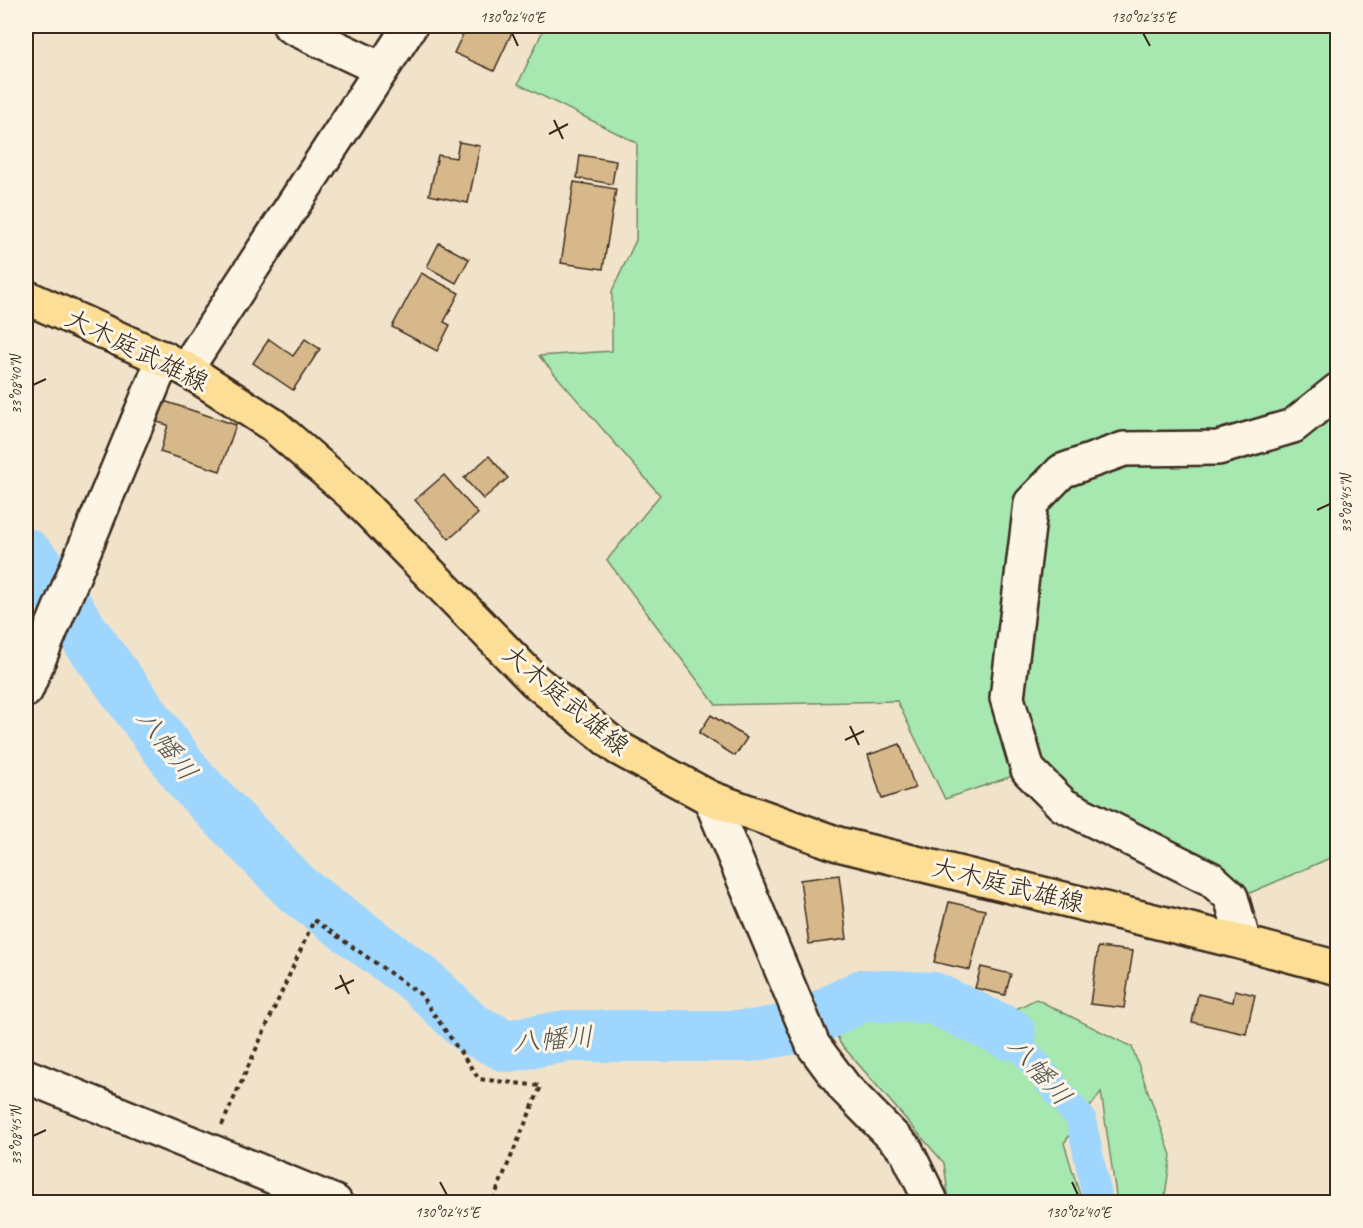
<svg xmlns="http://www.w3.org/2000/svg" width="1363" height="1228" font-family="Caveat,'Klee One',sans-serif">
	<rect width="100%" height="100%" fill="#f1e3ca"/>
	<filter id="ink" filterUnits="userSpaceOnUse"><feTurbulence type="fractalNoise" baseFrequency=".0167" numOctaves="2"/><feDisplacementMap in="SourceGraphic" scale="12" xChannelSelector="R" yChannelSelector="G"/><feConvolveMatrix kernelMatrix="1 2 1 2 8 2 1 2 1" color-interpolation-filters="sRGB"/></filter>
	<g filter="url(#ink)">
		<g fill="#a7e7b0" stroke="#718867" stroke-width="1.5">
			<polygon points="545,26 1337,26 1337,855 1250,893 1027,771 945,799 897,701 716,705 607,560 660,495 539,356 612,351 612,291 636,240 637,143 518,84"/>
			<polygon points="859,970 1006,1014 1036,999 1132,1047 1171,1155 1164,1202 1117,1202 1101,1092 1064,1143 1082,1202 949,1202 944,1163 840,1043 820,990"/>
		</g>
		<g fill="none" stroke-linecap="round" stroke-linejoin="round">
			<polyline stroke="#9fd6fe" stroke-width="30" points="1010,1034 1081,1119 1098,1202"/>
			<polyline stroke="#9fd6fe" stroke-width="52" points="26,554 47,576 82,631 190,779 299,891 420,980 470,1028 507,1046 567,1036 751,1036 797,1028 863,995 933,998 1010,1034"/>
		</g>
		<g fill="#d7b88a" stroke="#3b2a1e" stroke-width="1.5">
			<polygon points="467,26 515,26 494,71 454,53"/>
			<polygon points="459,142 480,146 468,203 429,195 438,155 456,158"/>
			<polygon points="580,155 616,161 612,184 577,178"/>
			<polygon points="574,182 616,189 603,269 561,263"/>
			<polygon points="439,243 469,259 456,283 427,267"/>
			<polygon points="421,273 459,293 444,322 450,325 437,351 392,327"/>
			<polygon points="269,339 293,356 305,339 320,349 293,390 253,363"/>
			<polygon points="164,401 236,425 220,471 160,452 168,425 157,422"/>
			<polygon points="489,456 508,478 483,499 464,478"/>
			<polygon points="444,475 478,514 449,539 415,500"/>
			<polygon points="711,715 747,738 735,756 699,733"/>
			<polygon points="900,744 915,788 882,799 868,755"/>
			<polygon points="839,875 847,939 809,944 800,880"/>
			<polygon points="949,902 985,910 970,970 934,962"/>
			<polygon points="1098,947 1133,951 1124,1008 1090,1004"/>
			<polygon points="981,967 1011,974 1005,995 975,988"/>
			<polygon points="1235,990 1255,995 1246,1034 1192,1022 1198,994 1233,1002"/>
		</g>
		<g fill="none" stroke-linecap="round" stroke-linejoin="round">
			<defs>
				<g id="minor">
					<polyline points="290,26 381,69"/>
					<polyline points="186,369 410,26"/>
					<polyline points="26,690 164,358"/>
					<polyline points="710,798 813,1045 845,1088 906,1150 930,1199 930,1202"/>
					<polyline points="1244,943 1231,897 1211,879 1063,805 1028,770 1007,698 1031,503 1062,471 1124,449 1218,448 1293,426 1338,390"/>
					<polyline points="26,1076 335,1202"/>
				</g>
				<polyline id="major" points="26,297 186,369 273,425 351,493 535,681 618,748 710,798 838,844 1244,943 1338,968"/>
			</defs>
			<use href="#minor" stroke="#3b2a1e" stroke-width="38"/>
			<use href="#major" stroke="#3b2a1e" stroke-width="38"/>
			<polyline stroke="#3b2a1e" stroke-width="4" stroke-dasharray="4.5 4.5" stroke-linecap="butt" points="222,1125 314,920 420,994 479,1079 541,1086 492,1202"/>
			<use href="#minor" stroke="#fcf5e5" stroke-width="33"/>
			<use href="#major" stroke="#fcde96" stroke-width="33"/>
		</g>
	</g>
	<path fill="none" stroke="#3b2a1e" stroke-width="2" d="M512 33 518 46M1143 33 1150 46M554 120 563 139M549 134 568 124M33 385 46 379M1317 510 1330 504M850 726 859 745M845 740 864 731M340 975 349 994M335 989 354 980M33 1136 46 1130M440 1182 447 1195M1072 1182 1078 1195"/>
	<g text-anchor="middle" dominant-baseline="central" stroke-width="6" stroke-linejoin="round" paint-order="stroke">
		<g font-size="26" fill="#3b2a1e" stroke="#fcf5e5">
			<text transform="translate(137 350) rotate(26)">大木庭武雄線</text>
			<text transform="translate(566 700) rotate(40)">大木庭武雄線</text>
			<text transform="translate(1008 885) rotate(14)">大木庭武雄線</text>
		</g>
		<g font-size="27" font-style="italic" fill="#545556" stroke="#fcf5e5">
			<text transform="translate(167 745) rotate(53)">八幡川</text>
			<text transform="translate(553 1039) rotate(-4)">八幡川</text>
			<text transform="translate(1040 1071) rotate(49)">八幡川</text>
		</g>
	</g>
	<rect width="1363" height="1228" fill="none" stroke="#fcf5e5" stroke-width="66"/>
	<rect x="33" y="33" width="1297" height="1162" fill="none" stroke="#3b2a1e" stroke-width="2"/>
	<g font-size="15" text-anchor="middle" fill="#3b2a1e">
		<text x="512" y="22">130°02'40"E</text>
		<text x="1143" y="22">130°02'35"E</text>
		<text transform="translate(16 385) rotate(-90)" y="5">33°08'40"N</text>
		<text transform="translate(1346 504) rotate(-90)" y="5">33°08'45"N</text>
		<text transform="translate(16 1136) rotate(-90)" y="5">33°08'45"N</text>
		<text x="447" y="1217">130°02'45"E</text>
		<text x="1078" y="1217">130°02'40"E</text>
	</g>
</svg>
